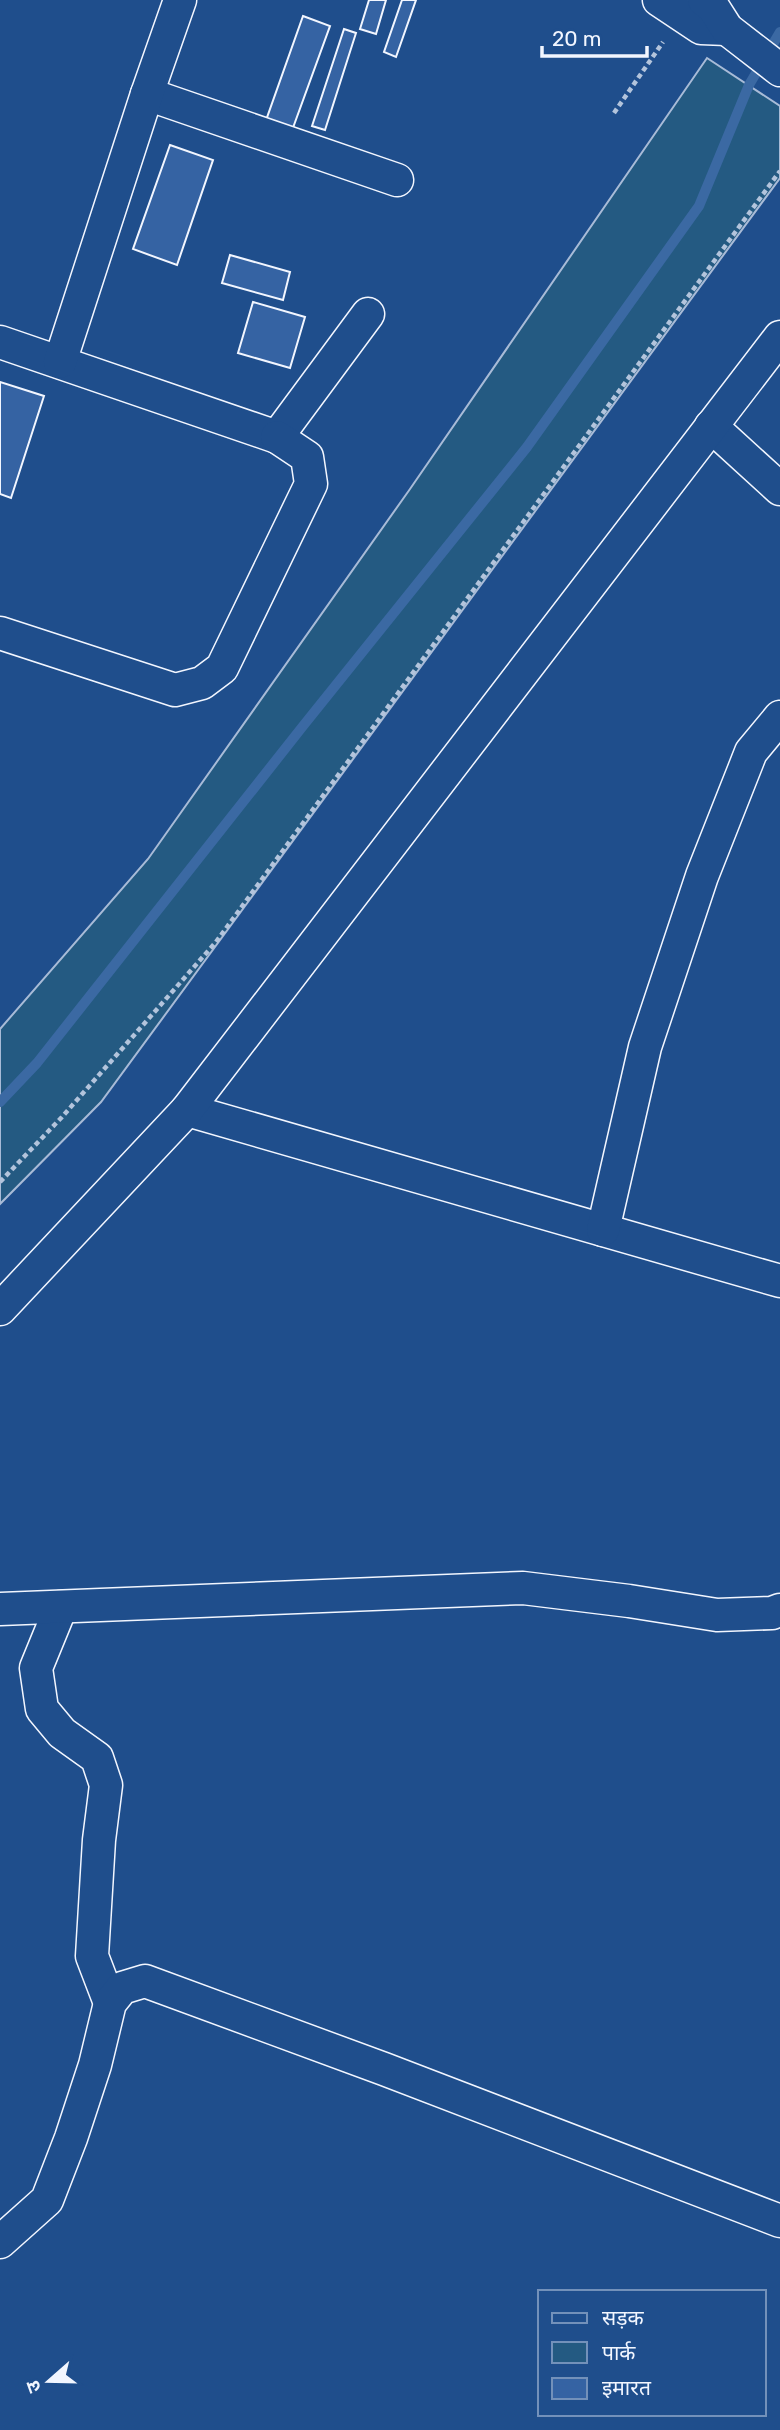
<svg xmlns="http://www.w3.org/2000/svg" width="780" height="2430" font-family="Rubik,'Noto Sans Devanagari',sans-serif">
	<rect width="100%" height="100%" fill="#1f4e8c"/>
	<polygon fill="#245a82" stroke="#a8bbd7" stroke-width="2" points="707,58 780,106 780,178 101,1102 0,1204 0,1029 148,859 410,489"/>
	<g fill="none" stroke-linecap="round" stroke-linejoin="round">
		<polyline stroke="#3b69a3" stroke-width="10" points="0,1102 37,1063 303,726 527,447 699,206 749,85 780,32"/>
	</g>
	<g fill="#3563a3" stroke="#f2f6ff" stroke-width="2">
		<polygon points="369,0 386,0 376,34 360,29"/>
		<polygon points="402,0 416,0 396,57 384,52"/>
		<polygon points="303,16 330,26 290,136 264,126"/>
		<polygon points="344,29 356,33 325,130 312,126"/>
		<polygon points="170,145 213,160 177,265 133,249"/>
		<polygon points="230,255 290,272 283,300 222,283"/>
		<polygon points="253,302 305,317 290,368 238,353"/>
		<polygon points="0,382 44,396 11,498 0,494"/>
	</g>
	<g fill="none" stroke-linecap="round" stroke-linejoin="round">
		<defs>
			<g id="minor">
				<polyline points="659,0 701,28 727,29"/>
				<polyline points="704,0 713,7 727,29 780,70"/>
				<polyline points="147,94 397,180"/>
				<polyline points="0,342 277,437 368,314"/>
				<polyline points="60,362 147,94 180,0"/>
				<polyline points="711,426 780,489"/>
				<polyline points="0,633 175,690 202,683 222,668 311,484 307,457 277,437"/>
				<polyline points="187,1110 780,1281"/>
				<polyline points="603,1230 645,1047 702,876 751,752 780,717"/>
				<polyline points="0,1309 187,1110 780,337"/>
				<polyline points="61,1607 36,1668 42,1709 62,1733 97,1758 106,1785 99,1840 92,1956 110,2003"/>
				<polyline points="0,1609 523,1588 629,1601 717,1615 772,1613 780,1610"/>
				<polyline points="0,2242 47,2200 71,2138 95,2065 110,2003 122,1988 145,1981 384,2069 780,2221"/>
			</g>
		</defs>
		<use href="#minor" stroke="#f2f6ff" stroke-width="35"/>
		<g stroke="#b3c4dc" stroke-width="4.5" stroke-dasharray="5 3.5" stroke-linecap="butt">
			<polyline points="614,113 663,42"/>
			<polyline points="0,1182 62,1117 216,942 780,171"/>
		</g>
		<use href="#minor" stroke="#1f4e8c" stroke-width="32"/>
	</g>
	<rect x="538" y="2290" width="228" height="126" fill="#1f4e8c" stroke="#7391ba" stroke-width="2"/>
	<rect x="552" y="2313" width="35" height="10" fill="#1f4e8c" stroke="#7391ba" stroke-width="2"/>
	<text x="602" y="2325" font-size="21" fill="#f2f6ff">सड़क</text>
	<rect x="552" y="2342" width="35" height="21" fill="#245a82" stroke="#7391ba" stroke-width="2"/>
	<text x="602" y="2360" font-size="21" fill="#f2f6ff">पार्क</text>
	<rect x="552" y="2378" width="35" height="21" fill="#3563a3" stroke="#7391ba" stroke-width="2"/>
	<text x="602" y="2395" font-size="21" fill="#f2f6ff">इमारत</text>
	<g transform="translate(49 2381) rotate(250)" stroke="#1f4e8c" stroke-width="5" paint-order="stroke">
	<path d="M0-5L12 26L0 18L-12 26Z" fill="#f2f6ff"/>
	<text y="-10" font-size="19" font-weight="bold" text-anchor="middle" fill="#f2f6ff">उ</text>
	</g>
	<path d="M542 46v10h105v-10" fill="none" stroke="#f2f6ff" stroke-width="3.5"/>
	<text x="552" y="46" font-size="21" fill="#f2f6ff" stroke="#1f4e8c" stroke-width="5" paint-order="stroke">20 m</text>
</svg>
